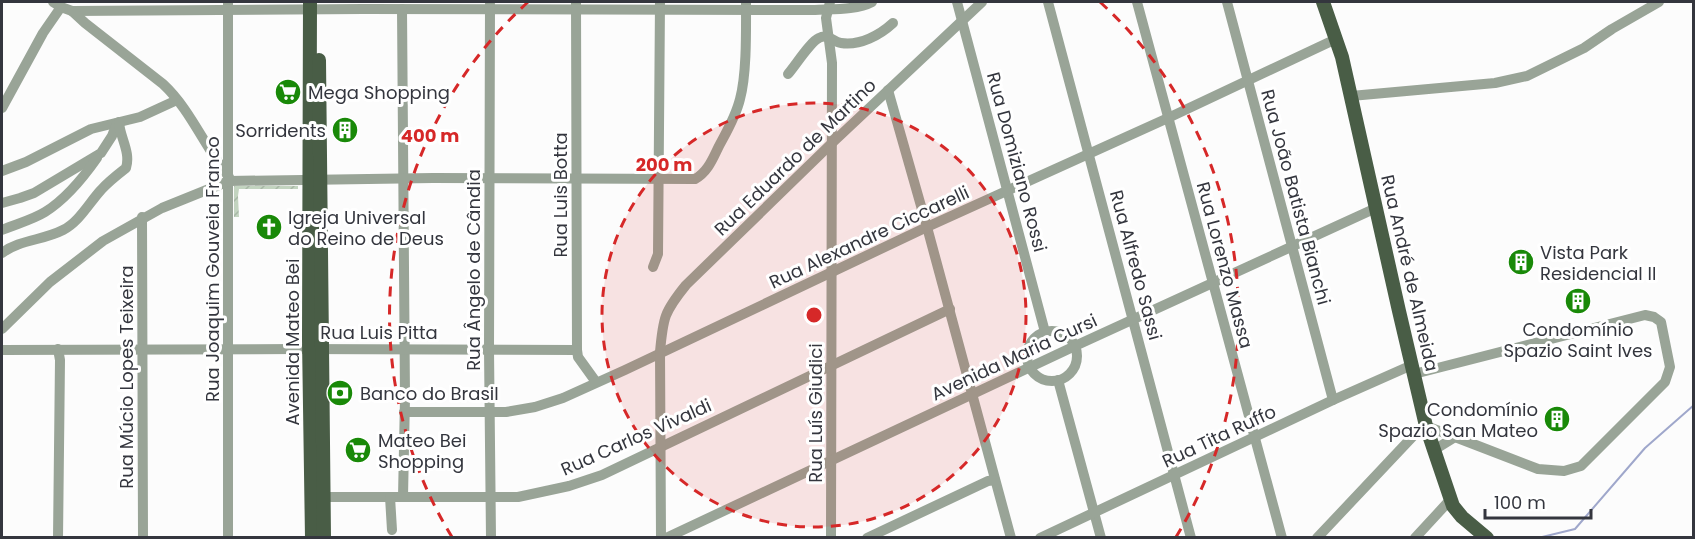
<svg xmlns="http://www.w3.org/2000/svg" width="1695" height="539" font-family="Poppins,sans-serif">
	<defs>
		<pattern id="garden-furrows" width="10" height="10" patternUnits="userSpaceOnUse" patternTransform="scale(1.5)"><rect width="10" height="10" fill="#c3d4c0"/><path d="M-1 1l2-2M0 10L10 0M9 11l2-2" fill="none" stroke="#a8b7a6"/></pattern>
	</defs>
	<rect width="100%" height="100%" fill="#fcfcfc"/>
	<polygon fill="url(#garden-furrows)" points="234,186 298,186 298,189 239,189 238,196 239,217 234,217"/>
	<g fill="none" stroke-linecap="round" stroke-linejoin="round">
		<polyline stroke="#9fa7cb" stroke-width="2" points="1538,538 1575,529 1645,448 1694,405"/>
		<g stroke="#99a497" stroke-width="10">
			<path d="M53 2 61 7 72 11 363 9 815 10C833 9 857 10 872 2"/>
			<polyline points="228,2 228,538"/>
			<polyline points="576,2 577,350 578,357 596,382"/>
			<polyline points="830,2 826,18 832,63 831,538"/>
			<polyline points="957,2 1045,332"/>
			<polyline points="1048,2 1191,538"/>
			<polyline points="1137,2 1282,538"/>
			<polyline points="1227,2 1333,400"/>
			<polyline points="490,4 489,350 491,538"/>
			<polyline points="402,9 405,398 403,497"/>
			<path d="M72 11 85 23 163 84C191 110 205 148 229 177"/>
			<path d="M788 74C795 66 811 41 819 38 828 33 833 42 841 43 860 46 880 35 893 23"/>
			<polyline points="888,90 927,227 1011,538"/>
			<polyline points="1351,96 1495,83 1527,76 1584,48 1612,29 1659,2"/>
			<polyline points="2,108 43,33 61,7"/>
			<polyline points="2,171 26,162 91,129 140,117 177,100"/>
			<polyline points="2,203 20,198 34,193 101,153 112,136 117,123"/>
			<polyline points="142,217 143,538"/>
			<path d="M2 230C16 224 32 220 45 212 66 199 83 178 97 158"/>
			<path d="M2 253C19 240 44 240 63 230 79 222 89 203 101 190 108 182 117 175 126 168 131 152 120 138 119 122"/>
			<polyline points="653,267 658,254 660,2"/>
			<path d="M2 329 50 282 103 241 162 208 229 181 433 178 695 179C708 172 713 158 719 146 727 131 736 116 740 99 747 73 746 29 746 2"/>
			<circle cx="1052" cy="356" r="25"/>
			<polyline points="58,349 60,360 58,538"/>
			<polyline points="2,350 298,349 577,350"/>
			<polyline points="1414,374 1645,315 1654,317 1661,322 1670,367 1665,382 1581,466 1564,471 1538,469 1455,437"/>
			<polyline points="1058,380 1101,538"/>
			<polyline points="404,412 506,412 535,407 563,398 625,370 927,227 1168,118 1336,39"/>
			<polyline points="318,497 518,497 569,486 602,475 950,309"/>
			<polyline points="390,497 392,530"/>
			<path d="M661 538 660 352C663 318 664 312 686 285L831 144 982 2"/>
			<polyline points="666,538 1075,346 1376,208"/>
			<polyline points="867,538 988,481 995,480"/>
			<polyline points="1040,538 1333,400 1412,365"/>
			<polyline points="1317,538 1416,433 1426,426 1455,437 1434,450"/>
			<polyline points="1415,538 1450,500"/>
		</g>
		<g stroke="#495d46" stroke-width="14">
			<polyline points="310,2 309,340 312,538"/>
			<polyline points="1323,2 1342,57 1399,311 1426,426 1434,450 1453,506 1462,517 1487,538"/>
			<polyline points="319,60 324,538"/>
		</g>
	</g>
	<circle cx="814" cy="315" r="212" fill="#d62828" fill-opacity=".12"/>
	<g fill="none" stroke="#d62828" stroke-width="3" stroke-dasharray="10 8">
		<circle cx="814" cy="315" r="212"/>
		<path d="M452 537A424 424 0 0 1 528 2M1100 2A424 424 0 0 1 1176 537"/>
	</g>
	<defs>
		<symbol id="supermarket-disc" viewBox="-11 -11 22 22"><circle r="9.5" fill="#198908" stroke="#fff"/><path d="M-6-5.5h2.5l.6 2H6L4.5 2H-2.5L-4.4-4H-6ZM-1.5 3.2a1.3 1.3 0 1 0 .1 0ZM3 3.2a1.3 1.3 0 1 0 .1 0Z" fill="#fff"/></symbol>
		<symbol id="building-disc" viewBox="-11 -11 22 22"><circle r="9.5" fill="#198908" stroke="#fff"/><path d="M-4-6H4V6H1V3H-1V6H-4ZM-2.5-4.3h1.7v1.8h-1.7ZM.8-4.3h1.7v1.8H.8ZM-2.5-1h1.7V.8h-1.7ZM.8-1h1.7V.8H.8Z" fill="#fff"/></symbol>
		<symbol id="church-disc" viewBox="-11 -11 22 22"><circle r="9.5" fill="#198908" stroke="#fff"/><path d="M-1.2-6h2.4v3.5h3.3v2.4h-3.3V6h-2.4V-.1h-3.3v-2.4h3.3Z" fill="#fff"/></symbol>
		<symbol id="bank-disc" viewBox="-11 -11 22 22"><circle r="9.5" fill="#198908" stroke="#fff"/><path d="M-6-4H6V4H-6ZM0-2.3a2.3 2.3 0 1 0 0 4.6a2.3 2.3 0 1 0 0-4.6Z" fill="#fff"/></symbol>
	</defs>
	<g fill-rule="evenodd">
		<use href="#supermarket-disc" x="273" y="77" width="30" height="30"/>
		<use href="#building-disc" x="330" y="115" width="30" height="30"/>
		<use href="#church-disc" x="254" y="212" width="30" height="30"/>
		<use href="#building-disc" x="1506" y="247" width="30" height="30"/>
		<use href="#building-disc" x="1563" y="286" width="30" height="30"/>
		<use href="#bank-disc" x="325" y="378" width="30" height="30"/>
		<use href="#building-disc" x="1542" y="404" width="30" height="30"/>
		<use href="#supermarket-disc" x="343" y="435" width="30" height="30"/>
	</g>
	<g text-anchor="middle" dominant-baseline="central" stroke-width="6" stroke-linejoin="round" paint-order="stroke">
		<g font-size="18" fill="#34363e" stroke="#fff" text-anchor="start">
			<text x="308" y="92">Mega Shopping</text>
			<text x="326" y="130" text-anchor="end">Sorridents</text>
			<text x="288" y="217">Igreja Universal<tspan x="288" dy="21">do Reino de Deus</tspan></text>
			<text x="1540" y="252">Vista Park<tspan x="1540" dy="21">Residencial II</tspan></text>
			<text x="1578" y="329" text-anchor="middle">Condomínio<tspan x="1578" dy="21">Spazio Saint Ives</tspan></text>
			<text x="360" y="393">Banco do Brasil</text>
			<text x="1538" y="409" text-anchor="end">Condomínio<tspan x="1538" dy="21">Spazio San Mateo</tspan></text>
			<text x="378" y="440">Mateo Bei<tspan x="378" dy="21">Shopping</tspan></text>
		</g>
		<g font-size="18" fill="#34363e" stroke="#fff">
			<text transform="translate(795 157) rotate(-44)">Rua Eduardo de Martino</text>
			<text transform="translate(1017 162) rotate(75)">Rua Domiziano Rossi</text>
			<text transform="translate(560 195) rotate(-90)">Rua Luis Botta</text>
			<text transform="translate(1296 197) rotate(75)">Rua João Batista Bianchi</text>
			<text transform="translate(869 237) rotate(-25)">Rua Alexandre Ciccarelli</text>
			<text transform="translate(1136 265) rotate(75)">Rua Alfredo Sassi</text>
			<text transform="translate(1225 265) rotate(75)">Rua Lorenzo Massa</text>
			<text transform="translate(212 269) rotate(-90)">Rua Joaquim Gouveia Franco</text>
			<text transform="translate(473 270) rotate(-90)">Rua Ângelo de Cândia</text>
			<text transform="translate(1410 273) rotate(77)">Rua André de Almeida</text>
			<text x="379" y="332">Rua Luis Pitta</text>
			<text transform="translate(292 342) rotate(-90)">Avenida Mateo Bei</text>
			<text transform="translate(1014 357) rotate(-25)">Avenida Maria Cursi</text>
			<text transform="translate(126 377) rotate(-90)">Rua Múcio Lopes Teixeira</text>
			<text transform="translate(815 413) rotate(-90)">Rua Luís Giudici</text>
			<text transform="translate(1219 436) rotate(-25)">Rua Tita Ruffo</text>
			<text transform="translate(636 437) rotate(-24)">Rua Carlos Vivaldi</text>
		</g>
	</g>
	<circle cx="814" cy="315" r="9" fill="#d62828" stroke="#fff" stroke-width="3"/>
	<g font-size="18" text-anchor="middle" font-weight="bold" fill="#d62828" stroke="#fff" stroke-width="6" stroke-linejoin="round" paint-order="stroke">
		<text x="430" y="142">400 m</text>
		<text x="664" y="171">200 m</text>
	</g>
	<rect width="1695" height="539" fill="none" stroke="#34363e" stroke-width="6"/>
	<path d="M1485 509v9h106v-9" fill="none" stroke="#34363e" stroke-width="3"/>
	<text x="1494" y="509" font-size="18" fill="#34363e" stroke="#ffffff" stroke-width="4.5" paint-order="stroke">100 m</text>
</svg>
